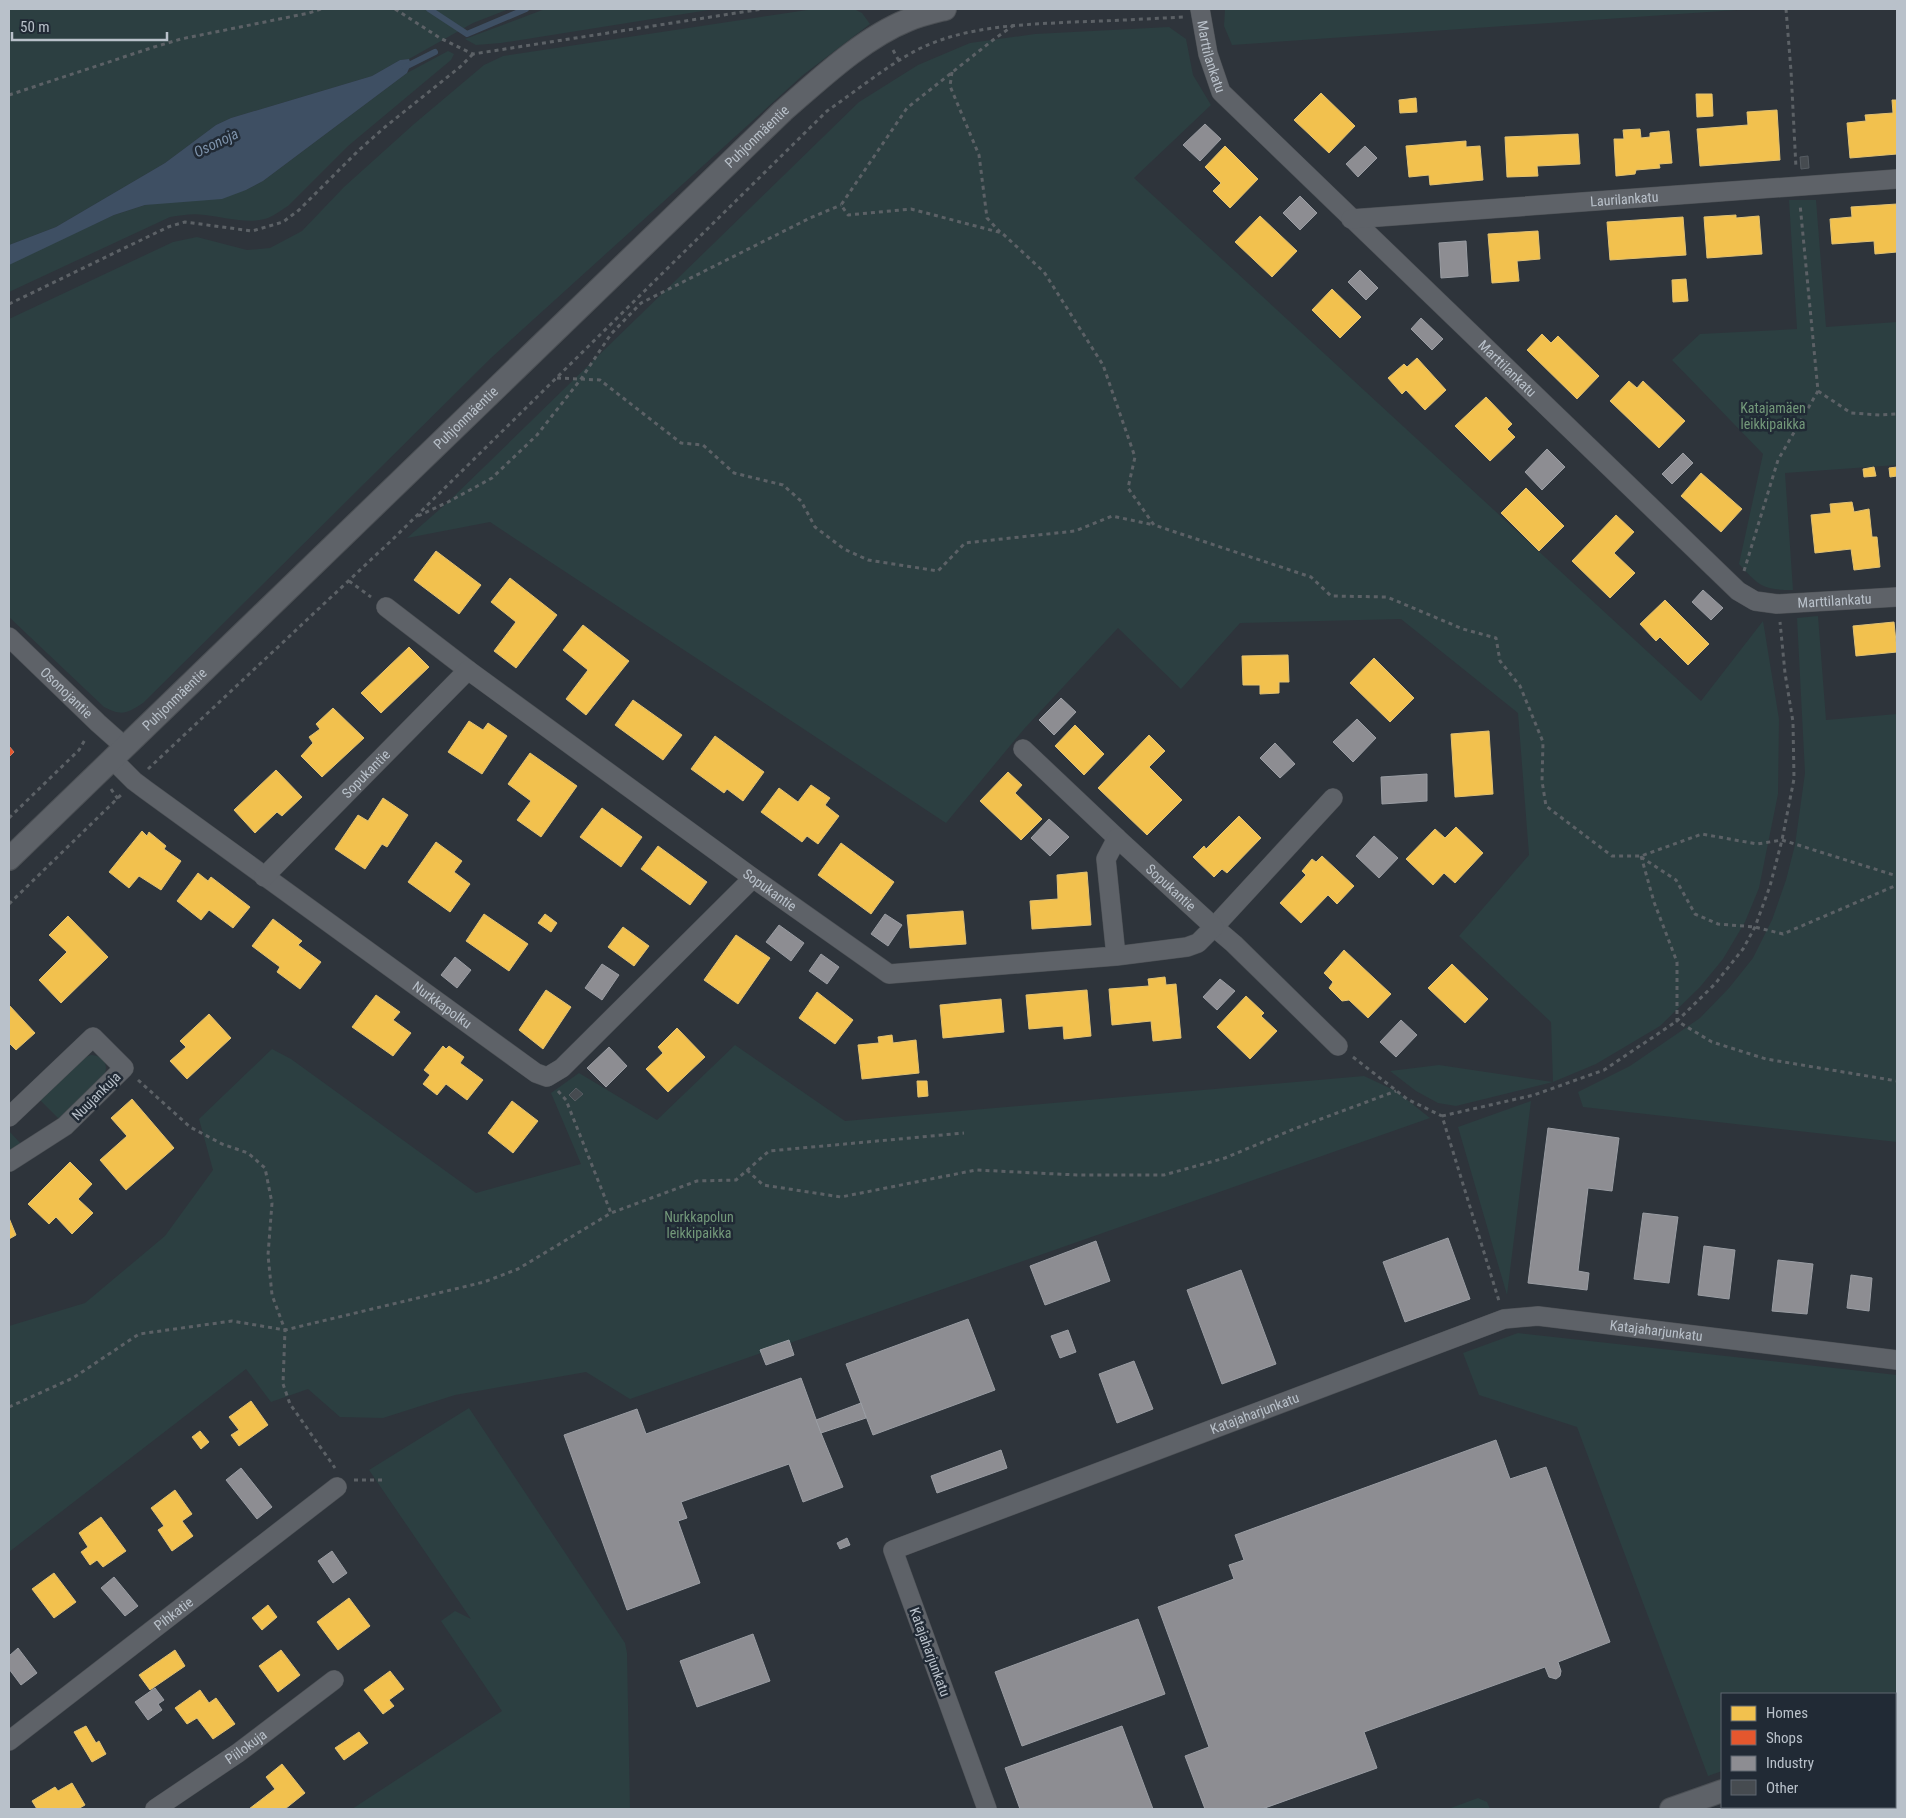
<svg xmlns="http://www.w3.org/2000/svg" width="1906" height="1818" font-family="'Roboto Condensed',sans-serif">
	<rect width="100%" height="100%" fill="#2e343b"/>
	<g fill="#2c3f41">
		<polygon points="9,9 509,9 473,23 409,59 400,60 372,76 231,118 216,125 165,163 56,227 9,245"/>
		<polygon points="545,9 715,9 501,43 476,45 465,39"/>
		<path d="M814 9H854L862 13 870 24 803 75 491 358 143 703C126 714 122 716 104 707L9 617V319L173 242 197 237 247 250 270 248 302 231 344 187 414 124 484 65 503 56Z"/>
		<polygon points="1225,9 1751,9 1232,45 1224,26"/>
		<polygon points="1169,27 1186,39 1193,75 1211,105 1134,178 1701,701 1763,621 1779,719 1778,794 1759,888 1745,922 1723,959 1700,987 1660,1026 1596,1064 1553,1082 1456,1106 1438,1103 1416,1091 1390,1071 1439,1065 1553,1082 1551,1022 1459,936 1529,855 1518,713 1401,619 1240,623 1181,689 1118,628 1024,729 946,823 490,522 407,538 448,502 859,102 918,65 970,43 1035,34"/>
		<path d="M448 51 454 54 451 60 348 146 288 206C281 210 275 215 268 218 248 225 225 217 205 215 193 213 182 215 170 217L9 292V265L14 261 114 215 145 205 246 190 263 181 407 73Z"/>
		<path d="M1789 200H1816L1826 327 1897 322V465L1785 473 1793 590C1763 590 1759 586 1739 564L1763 454 1672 360 1700 334 1797 329Z"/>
		<polygon points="1818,616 1826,720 1897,714 1897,1142 1583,1107 1578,1092 1630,1066 1700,1018 1729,988 1753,958 1772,920 1786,880 1795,845 1805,773 1797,618"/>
		<polygon points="735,1045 845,1121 1364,1076 1396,1091 1430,1118 630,1399 586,1372 455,1395 383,1418 340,1417 308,1389 271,1402 246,1369 9,1552 9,1326 85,1303 165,1236 213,1170 199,1119 272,1049 291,1059 476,1193 581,1164 551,1093 579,1073 657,1120"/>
		<path d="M91 1055C106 1056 109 1067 103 1079L60 1120 40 1100 83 1058Z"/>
		<polygon points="1531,1101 1507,1295 1458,1127"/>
		<polygon points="9,1131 22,1145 9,1153"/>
		<polygon points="1518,1333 1897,1375 1897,1716 1895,1717 1895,1694 1722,1694 1722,1771 1708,1776 1577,1427 1479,1395 1463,1353"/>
		<polygon points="469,1408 625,1643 627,1653 630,1809 352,1809 502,1711 441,1621 455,1611 471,1619 369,1470"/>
		<polygon points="1897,1763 1897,1809 1750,1809 1758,1807 1895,1807 1895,1764"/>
		<polygon points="1478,1798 1487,1802 1490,1809 1448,1809"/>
	</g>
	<polygon fill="#3e4f63" points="409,59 411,64 407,73 263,181 246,190 222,199 145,205 114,215 9,265 9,245 56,227 165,163 216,125 231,118 372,76 400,60"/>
	<g fill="#f2c14e" stroke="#e1c173">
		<polygon points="1321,93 1355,126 1329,153 1294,120"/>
		<polygon points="1696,94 1712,94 1713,116 1697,117"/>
		<polygon points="1416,98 1417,112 1400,113 1399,100"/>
		<polygon points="1892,100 1897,100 1897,154 1850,158 1847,123 1866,121 1865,115 1893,113"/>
		<polygon points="1777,110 1780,160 1700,166 1697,129 1748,125 1747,112"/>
		<polygon points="1640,129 1641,138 1650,137 1650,133 1669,131 1672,163 1659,164 1660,168 1636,170 1635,174 1616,176 1614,139 1624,139 1623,130"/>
		<polygon points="1578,134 1580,164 1537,166 1538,176 1507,177 1505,137"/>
		<polygon points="1466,141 1466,147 1480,146 1483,180 1430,185 1429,175 1409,177 1406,146"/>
		<polygon points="1225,146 1258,179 1230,208 1213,191 1221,183 1205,167"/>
		<polygon points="1897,204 1897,252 1875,254 1874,241 1832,244 1830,219 1852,217 1851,207"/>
		<polygon points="1736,215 1736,218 1759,216 1762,254 1707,258 1704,217"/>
		<polygon points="1260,216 1297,251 1272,277 1235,242"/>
		<polygon points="1683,217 1686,255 1610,260 1607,222"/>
		<polygon points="1538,231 1540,259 1517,261 1519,281 1492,283 1488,234"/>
		<polygon points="1686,279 1688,301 1673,302 1672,280"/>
		<polygon points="1332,289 1361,317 1340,338 1312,310"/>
		<polygon points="1542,334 1551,343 1558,336 1599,376 1577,399 1527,350"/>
		<polygon points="1417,358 1446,390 1425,410 1406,390 1402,394 1388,378 1404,364 1407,367"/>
		<polygon points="1629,381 1637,388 1643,381 1685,421 1659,448 1610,401"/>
		<polygon points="1486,397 1512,424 1507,429 1515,437 1490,461 1455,426"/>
		<polygon points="1874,467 1876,476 1864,477 1863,469"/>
		<polygon points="1897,467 1897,476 1890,477 1889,468"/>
		<polygon points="1701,473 1742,509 1721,532 1681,496"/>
		<polygon points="1526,488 1564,526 1539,551 1501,513"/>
		<polygon points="1852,502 1854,512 1869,509 1872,537 1877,537 1880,567 1854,570 1851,549 1815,553 1811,515 1831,513 1830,504"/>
		<polygon points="1616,515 1634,532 1614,553 1635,573 1610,598 1572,561"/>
		<polygon points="436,551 481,585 459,614 414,580"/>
		<polygon points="510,578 557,615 516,668 494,651 516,622 491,602"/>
		<polygon points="1665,600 1709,644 1688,665 1660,637 1656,641 1640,624"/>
		<polygon points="1894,622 1897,652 1856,656 1853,626"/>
		<polygon points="583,625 629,661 586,715 566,699 588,670 563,650"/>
		<polygon points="409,647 429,667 381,713 361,693"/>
		<polygon points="1288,655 1289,682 1279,682 1279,693 1260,694 1260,685 1243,685 1242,656"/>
		<polygon points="1374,658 1414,698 1390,722 1350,683"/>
		<polygon points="633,700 682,735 663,760 615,725"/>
		<polygon points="333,708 364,738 322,777 301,756 313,743 309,737 320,729 316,724"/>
		<polygon points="469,721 483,730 488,723 507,736 482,774 448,752"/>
		<polygon points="1075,725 1104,754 1084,775 1055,746"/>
		<polygon points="1489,731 1493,794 1455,797 1451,734"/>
		<polygon points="1149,735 1165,751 1149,767 1182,800 1147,835 1098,788"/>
		<polygon points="715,736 764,772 743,801 727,789 724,793 691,769"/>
		<polygon points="530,753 577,786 541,837 517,820 531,801 508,784"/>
		<polygon points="276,770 302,797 282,816 277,812 255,833 234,810"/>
		<polygon points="1008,772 1022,785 1015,793 1042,819 1021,840 980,801"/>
		<polygon points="811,785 830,798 825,805 839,816 818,844 807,836 802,842 761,812 779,788 798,802"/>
		<polygon points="383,798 408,815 387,847 382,844 365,869 335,849 358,815 368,821"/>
		<polygon points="602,808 642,837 621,867 580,837"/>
		<polygon points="1239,816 1261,838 1227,873 1222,869 1214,877 1193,857 1204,846 1206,849"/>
		<polygon points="1456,827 1483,853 1455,883 1444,873 1433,885 1406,859 1435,829 1445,838"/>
		<polygon points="142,831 147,836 149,832 166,846 164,849 181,861 161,890 139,876 129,888 109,872"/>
		<polygon points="436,842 462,861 454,872 470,884 450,912 408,882"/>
		<polygon points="841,843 894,882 871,914 818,875"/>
		<polygon points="658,846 707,882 690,905 641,869"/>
		<polygon points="1322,856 1354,886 1337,904 1328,895 1301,923 1280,903 1306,875 1302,871 1312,859 1316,862"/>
		<polygon points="1087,872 1091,925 1032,929 1030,901 1058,899 1057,875"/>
		<polygon points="198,873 208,881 211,877 250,907 233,928 209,910 201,920 177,901"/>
		<polygon points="963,911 966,944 910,948 907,915"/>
		<polygon points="484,914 528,944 509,971 466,941"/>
		<polygon points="545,914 557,923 551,932 538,923"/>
		<polygon points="68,916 108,957 61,1003 39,980 67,952 49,935"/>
		<polygon points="273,919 302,941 298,945 321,962 300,989 277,972 280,967 252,946"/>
		<polygon points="623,927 649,946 634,966 608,947"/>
		<polygon points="736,935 770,958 738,1004 704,980"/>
		<polygon points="1344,950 1391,994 1368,1018 1349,1000 1342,1001 1329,988 1333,982 1324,973"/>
		<polygon points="1452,964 1488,999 1465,1023 1428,988"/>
		<polygon points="1165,977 1166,985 1176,984 1181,1038 1153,1041 1151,1021 1112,1025 1109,989 1149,986 1148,979"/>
		<polygon points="546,990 571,1007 543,1049 519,1030"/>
		<polygon points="1087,990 1091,1036 1064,1039 1063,1026 1029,1029 1026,995"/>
		<polygon points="817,992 853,1020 835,1044 799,1018"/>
		<polygon points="376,995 400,1012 393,1020 411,1033 393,1056 352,1027"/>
		<polygon points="1246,996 1264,1013 1261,1016 1277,1031 1250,1059 1217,1027"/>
		<polygon points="1001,999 1004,1032 943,1038 940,1005"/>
		<polygon points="9,1005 35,1033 16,1050 9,1043"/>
		<polygon points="209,1014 231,1038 187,1079 170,1061 186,1047 180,1041"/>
		<polygon points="677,1028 705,1057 668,1092 646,1069 663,1053 658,1047"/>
		<polygon points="892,1035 893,1043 916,1040 919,1073 862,1079 858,1045 879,1043 878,1037"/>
		<polygon points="443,1046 446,1049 449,1046 464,1057 460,1063 483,1080 467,1100 446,1084 437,1095 423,1084 430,1075 424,1070"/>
		<polygon points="917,1081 927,1081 928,1096 918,1097"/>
		<polygon points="132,1099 174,1148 126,1190 100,1160 127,1136 111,1118"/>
		<polygon points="512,1101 538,1121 513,1153 488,1133"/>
		<polygon points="70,1162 92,1184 78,1199 93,1213 72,1234 56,1217 49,1224 28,1204"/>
		<polygon points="9,1218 16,1235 9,1239"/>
		<polygon points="251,1401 268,1425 239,1446 231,1435 239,1430 229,1417"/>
		<polygon points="200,1431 209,1442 201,1449 192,1437"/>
		<polygon points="175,1490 192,1514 182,1521 193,1536 172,1551 158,1530 164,1526 151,1508"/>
		<polygon points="101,1517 126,1551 103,1567 97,1560 90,1565 81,1552 88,1547 79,1533"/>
		<polygon points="54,1573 76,1602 54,1618 32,1589"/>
		<polygon points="349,1598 370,1626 338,1650 317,1622"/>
		<polygon points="268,1605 277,1617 262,1630 252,1618"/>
		<polygon points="175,1650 185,1666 150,1690 139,1675"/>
		<polygon points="281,1650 300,1675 278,1692 259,1666"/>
		<polygon points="390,1671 404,1689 389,1700 394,1706 383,1714 364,1690"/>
		<polygon points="200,1690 209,1703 216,1698 235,1724 213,1739 197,1718 187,1724 175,1708"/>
		<polygon points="86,1726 96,1743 99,1741 106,1754 92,1762 74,1732"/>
		<polygon points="359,1732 368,1743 344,1760 335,1748"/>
		<polygon points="282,1764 305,1793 285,1809 249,1809 275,1789 266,1777"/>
		<polygon points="72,1783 85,1805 78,1809 37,1809 32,1801 55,1787 58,1791"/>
	</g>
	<polygon fill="#e4572e" stroke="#d7775d" points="9,746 14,752 9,757"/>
	<g fill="#8d8d92" stroke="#9a9da3">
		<polygon points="1205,124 1221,139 1200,161 1183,145"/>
		<polygon points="1365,146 1377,158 1358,177 1346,164"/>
		<polygon points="1300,196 1317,213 1300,230 1283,213"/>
		<polygon points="1466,241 1468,276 1441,278 1439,243"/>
		<polygon points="1360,270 1378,288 1366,300 1348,282"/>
		<polygon points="1421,318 1443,339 1432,350 1411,329"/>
		<polygon points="1547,449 1565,467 1542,490 1525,472"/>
		<polygon points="1683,453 1693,463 1672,484 1662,474"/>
		<polygon points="1703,590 1723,608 1711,620 1692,602"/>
		<polygon points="1061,698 1076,712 1054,735 1039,720"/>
		<polygon points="1357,719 1376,738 1353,762 1333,742"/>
		<polygon points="1275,743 1295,764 1280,778 1260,758"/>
		<polygon points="1427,774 1427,801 1382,804 1381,777"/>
		<polygon points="1049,819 1069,837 1050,856 1031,838"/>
		<polygon points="1374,836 1398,858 1379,878 1356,856"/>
		<polygon points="885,914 902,925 888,946 871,934"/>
		<polygon points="779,925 804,943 791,961 766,942"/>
		<polygon points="821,954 839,967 827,984 809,971"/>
		<polygon points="455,957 471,970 457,988 441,975"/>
		<polygon points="602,964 619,975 602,1000 585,988"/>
		<polygon points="1220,979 1235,991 1217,1010 1203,997"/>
		<polygon points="1401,1020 1417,1035 1396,1057 1380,1042"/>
		<polygon points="609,1047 627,1066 606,1087 587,1068"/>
		<polygon points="1548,1128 1619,1138 1612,1191 1588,1188 1578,1271 1589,1273 1587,1290 1528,1283"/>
		<polygon points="1643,1213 1678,1217 1669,1283 1634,1279"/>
		<polygon points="1448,1238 1470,1299 1405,1322 1383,1262"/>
		<polygon points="1096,1241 1110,1281 1045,1305 1030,1266"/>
		<polygon points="1704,1246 1735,1250 1729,1299 1698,1295"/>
		<polygon points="1778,1260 1813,1264 1807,1314 1772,1311"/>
		<polygon points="1241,1270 1276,1364 1222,1384 1187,1290"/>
		<polygon points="1851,1275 1872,1278 1869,1311 1847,1308"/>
		<polygon points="968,1319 995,1390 873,1435 846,1364"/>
		<polygon points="1068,1330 1076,1352 1060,1358 1051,1336"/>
		<polygon points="789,1340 794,1355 766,1365 760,1350"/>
		<polygon points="1134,1361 1153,1409 1117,1423 1099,1374"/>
		<polygon points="801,1378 821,1433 843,1487 803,1502 789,1464 681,1502 687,1518 678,1521 700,1583 627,1610 564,1435 637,1409 646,1434"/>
		<polygon points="861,1403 866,1418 821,1433 816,1420"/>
		<polygon points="1496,1440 1510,1479 1546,1467 1610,1642 1558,1662 1561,1671 1560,1676 1556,1679 1549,1677 1545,1667 1364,1732 1377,1768 1262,1809 1205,1809 1185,1756 1209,1747 1158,1607 1234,1579 1229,1565 1244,1560 1235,1535"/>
		<polygon points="1001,1450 1007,1468 937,1493 931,1476"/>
		<polygon points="241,1468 272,1507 257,1519 226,1480"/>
		<polygon points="847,1538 850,1545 840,1549 837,1543"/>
		<polygon points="332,1551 347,1573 333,1583 318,1561"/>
		<polygon points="114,1577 138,1606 125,1616 101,1588"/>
		<polygon points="1138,1619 1165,1694 1022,1746 995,1672"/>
		<polygon points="753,1634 770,1681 697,1707 680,1661"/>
		<polygon points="18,1648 37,1673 21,1685 9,1669 9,1656"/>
		<polygon points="155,1688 164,1700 158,1704 162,1710 148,1720 135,1702"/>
		<polygon points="1122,1726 1153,1809 1020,1809 1005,1768"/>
	</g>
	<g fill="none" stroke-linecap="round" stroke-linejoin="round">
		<g stroke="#3e4f63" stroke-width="6">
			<polyline points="429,9 467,34 526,9"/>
			<polyline points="405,67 435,52"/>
		</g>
	</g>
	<g fill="#464b50" stroke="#565c62">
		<polygon points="1808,156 1809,168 1801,169 1800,157"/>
		<polygon points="576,1088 583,1094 575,1101 569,1095"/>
	</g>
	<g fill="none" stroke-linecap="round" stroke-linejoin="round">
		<defs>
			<g id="minor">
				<path id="s1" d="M1200 9 1208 54 1221 92 1738 591 1755 601 1777 604 1897 597"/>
				<path id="s2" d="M1351 219 1897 179"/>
				<polyline points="386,607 468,670"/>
				<path id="s3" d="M9 637 98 723 125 747"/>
				<polyline points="1023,749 1117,838"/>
				<path id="s4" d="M112 759 134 781 146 790 536 1073 547 1077 562 1068 753 878"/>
				<polyline points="1333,798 1214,927 1234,944 1338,1046"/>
				<path id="s5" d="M264 877 468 670 753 878 889 974 1116 956 1106 859 1117 838 1214 927 1198 943 1187 947 1116 956"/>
				<polyline points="9,1117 93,1037 124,1068 65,1126 9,1162"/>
				<path id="s6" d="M9 1741 337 1487"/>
				<path id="s7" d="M155 1809 238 1753 334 1680"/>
				<path id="s8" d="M987 1809 893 1550 1504 1319 1538 1316 1897 1360"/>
			</g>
			<g id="tertiary">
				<path id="s9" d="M9 859 783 111C820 79 863 38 908 20 920 15 933 12 945 9"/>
				<polyline points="1895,1732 1897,1732"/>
				<polyline points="1671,1809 1722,1791"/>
			</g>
		</defs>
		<use href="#minor" stroke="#4c5055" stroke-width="20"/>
		<use href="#tertiary" stroke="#4c5055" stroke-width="24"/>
		<g stroke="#5c6166" stroke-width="3" stroke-dasharray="4 4" stroke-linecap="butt">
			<polyline points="395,9 440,38 473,54 762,9"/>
			<polyline points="1786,9 1791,71 1796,168"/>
			<polyline points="1014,25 993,40 907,108 841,205 848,215 911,209 1002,233 1044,272 1103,365 1135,457 1128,488 1154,525 1311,577 1331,596 1387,597 1463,629 1496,638 1500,661 1520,686 1543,742 1542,781 1546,806 1612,856 1641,856 1702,834 1757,844 1782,840 1897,876"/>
			<polyline points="893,50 899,61"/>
			<polyline points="952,72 950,86 979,155 987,218 1000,232"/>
			<polyline points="9,95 151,48 181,39 309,13 321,9"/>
			<polyline points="9,304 168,227 185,222 252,231 283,222 299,210 359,150 385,127 460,67 473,54"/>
			<polyline points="557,378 600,380 681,443 703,445 734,473 783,485 801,501 815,527 844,549 868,560 938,571 965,543 1075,531 1112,516 1154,525"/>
			<polyline points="1818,391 1851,413 1880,415 1897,414"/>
			<polyline points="418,516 448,502 492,478 537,435 581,379 611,334 641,303 810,218 841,205"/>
			<polyline points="1744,571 1778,460 1818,391 1800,204"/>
			<polyline points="349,581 371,597"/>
			<path d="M148 769 393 539 827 111C856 91 884 68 915 51 963 26 1019 25 1072 22 1109 21 1146 19 1183 17"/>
			<polyline points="111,789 118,799"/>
			<polyline points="9,818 79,750 86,738"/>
			<polyline points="1641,856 1654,902 1677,962 1677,1021 1712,1042 1766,1059 1897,1081"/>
			<polyline points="1641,857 1676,880 1695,914 1718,924 1755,927 1783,934 1897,885"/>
			<polyline points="9,904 122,794"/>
			<polyline points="1353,1057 1407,1099 1442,1116 1499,1301"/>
			<polyline points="138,1080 190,1127 222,1144 248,1153 265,1168 272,1203 268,1255 272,1295 285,1330 283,1384 290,1404 335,1468"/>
			<polyline points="558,1091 566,1100 611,1213"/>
			<polyline points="1442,1116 1534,1095 1604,1070 1677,1021 1715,984 1743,949 1755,927 1770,886 1782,840 1794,779 1793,722 1785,673 1780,622"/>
			<polyline points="747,1170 763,1185 841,1197 976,1170 1077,1175 1164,1175 1225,1158 1294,1129 1396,1091"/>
			<polyline points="9,1407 73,1378 139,1334 232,1321 285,1330 484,1282 518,1269 611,1213 697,1181 736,1180 769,1151 964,1133"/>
			<polyline points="354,1480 385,1480"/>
		</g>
		<use href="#minor" stroke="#5e6268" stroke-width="19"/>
		<use href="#tertiary" stroke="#5e6268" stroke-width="22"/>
	</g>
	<g text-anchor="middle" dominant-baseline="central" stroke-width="5" stroke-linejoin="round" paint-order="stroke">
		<g font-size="14" fill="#b9c1ca" stroke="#212a35">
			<text stroke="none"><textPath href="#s1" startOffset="49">Marttilankatu</textPath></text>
			<text stroke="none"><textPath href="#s9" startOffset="1040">Puhjonmäentie</textPath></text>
			<text stroke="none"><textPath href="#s2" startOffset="274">Laurilankatu</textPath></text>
			<text stroke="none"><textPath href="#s1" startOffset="484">Marttilankatu</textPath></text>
			<text stroke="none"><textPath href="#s9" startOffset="635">Puhjonmäentie</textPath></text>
			<text stroke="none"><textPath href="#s1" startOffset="904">Marttilankatu</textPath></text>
			<text stroke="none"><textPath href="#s3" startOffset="80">Osonojantie</textPath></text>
			<text stroke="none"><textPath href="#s9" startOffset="230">Puhjonmäentie</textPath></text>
			<text stroke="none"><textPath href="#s5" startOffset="145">Sopukantie</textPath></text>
			<text stroke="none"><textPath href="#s5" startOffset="1232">Sopukantie</textPath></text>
			<text stroke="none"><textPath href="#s5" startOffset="664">Sopukantie</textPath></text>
			<text stroke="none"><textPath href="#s4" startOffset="412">Nurkkapolku</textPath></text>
			<text transform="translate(96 1096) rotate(-45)">Nuujankuja</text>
			<text stroke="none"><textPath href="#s8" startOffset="1082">Katajaharjunkatu</textPath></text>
			<text stroke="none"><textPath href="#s8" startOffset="662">Katajaharjunkatu</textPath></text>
			<text stroke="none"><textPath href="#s6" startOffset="208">Pihkatie</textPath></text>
			<text transform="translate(930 1652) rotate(70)">Katajaharjunkatu</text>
			<text stroke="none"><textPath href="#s7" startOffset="110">Piilokuja</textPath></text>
		</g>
		<g font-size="14" fill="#73997a" stroke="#212a35">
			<text x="1773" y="408">Katajamäen<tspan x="1773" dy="16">leikkipaikka</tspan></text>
			<text x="699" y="1217">Nurkkapolun<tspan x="699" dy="16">leikkipaikka</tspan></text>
		</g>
		<g font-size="15" font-style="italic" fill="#7d92aa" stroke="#212a35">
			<text transform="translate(216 143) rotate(-26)">Osonoja</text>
		</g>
	</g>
	<rect width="1906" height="1818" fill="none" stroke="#b9c1ca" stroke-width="20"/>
	<rect x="1721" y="1693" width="175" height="115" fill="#212a35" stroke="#5e6671"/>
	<rect x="1731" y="1706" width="25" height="15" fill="#f2c14e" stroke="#5e6671"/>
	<text x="1766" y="1718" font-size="15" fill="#b9c1ca">Homes</text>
	<rect x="1731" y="1730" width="25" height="15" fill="#e4572e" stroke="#5e6671"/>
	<text x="1766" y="1743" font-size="15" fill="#b9c1ca">Shops</text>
	<rect x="1731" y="1756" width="25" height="15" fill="#8d8d92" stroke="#5e6671"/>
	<text x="1766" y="1768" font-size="15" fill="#b9c1ca">Industry</text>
	<rect x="1731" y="1780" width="25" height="15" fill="#464b50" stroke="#5e6671"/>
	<text x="1766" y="1793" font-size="15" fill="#b9c1ca">Other</text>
	<path d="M12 32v8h155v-8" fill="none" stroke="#b9c1ca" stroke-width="2.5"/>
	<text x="20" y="32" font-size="15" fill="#b9c1ca" stroke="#212a35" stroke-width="4" paint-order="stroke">50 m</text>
</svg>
